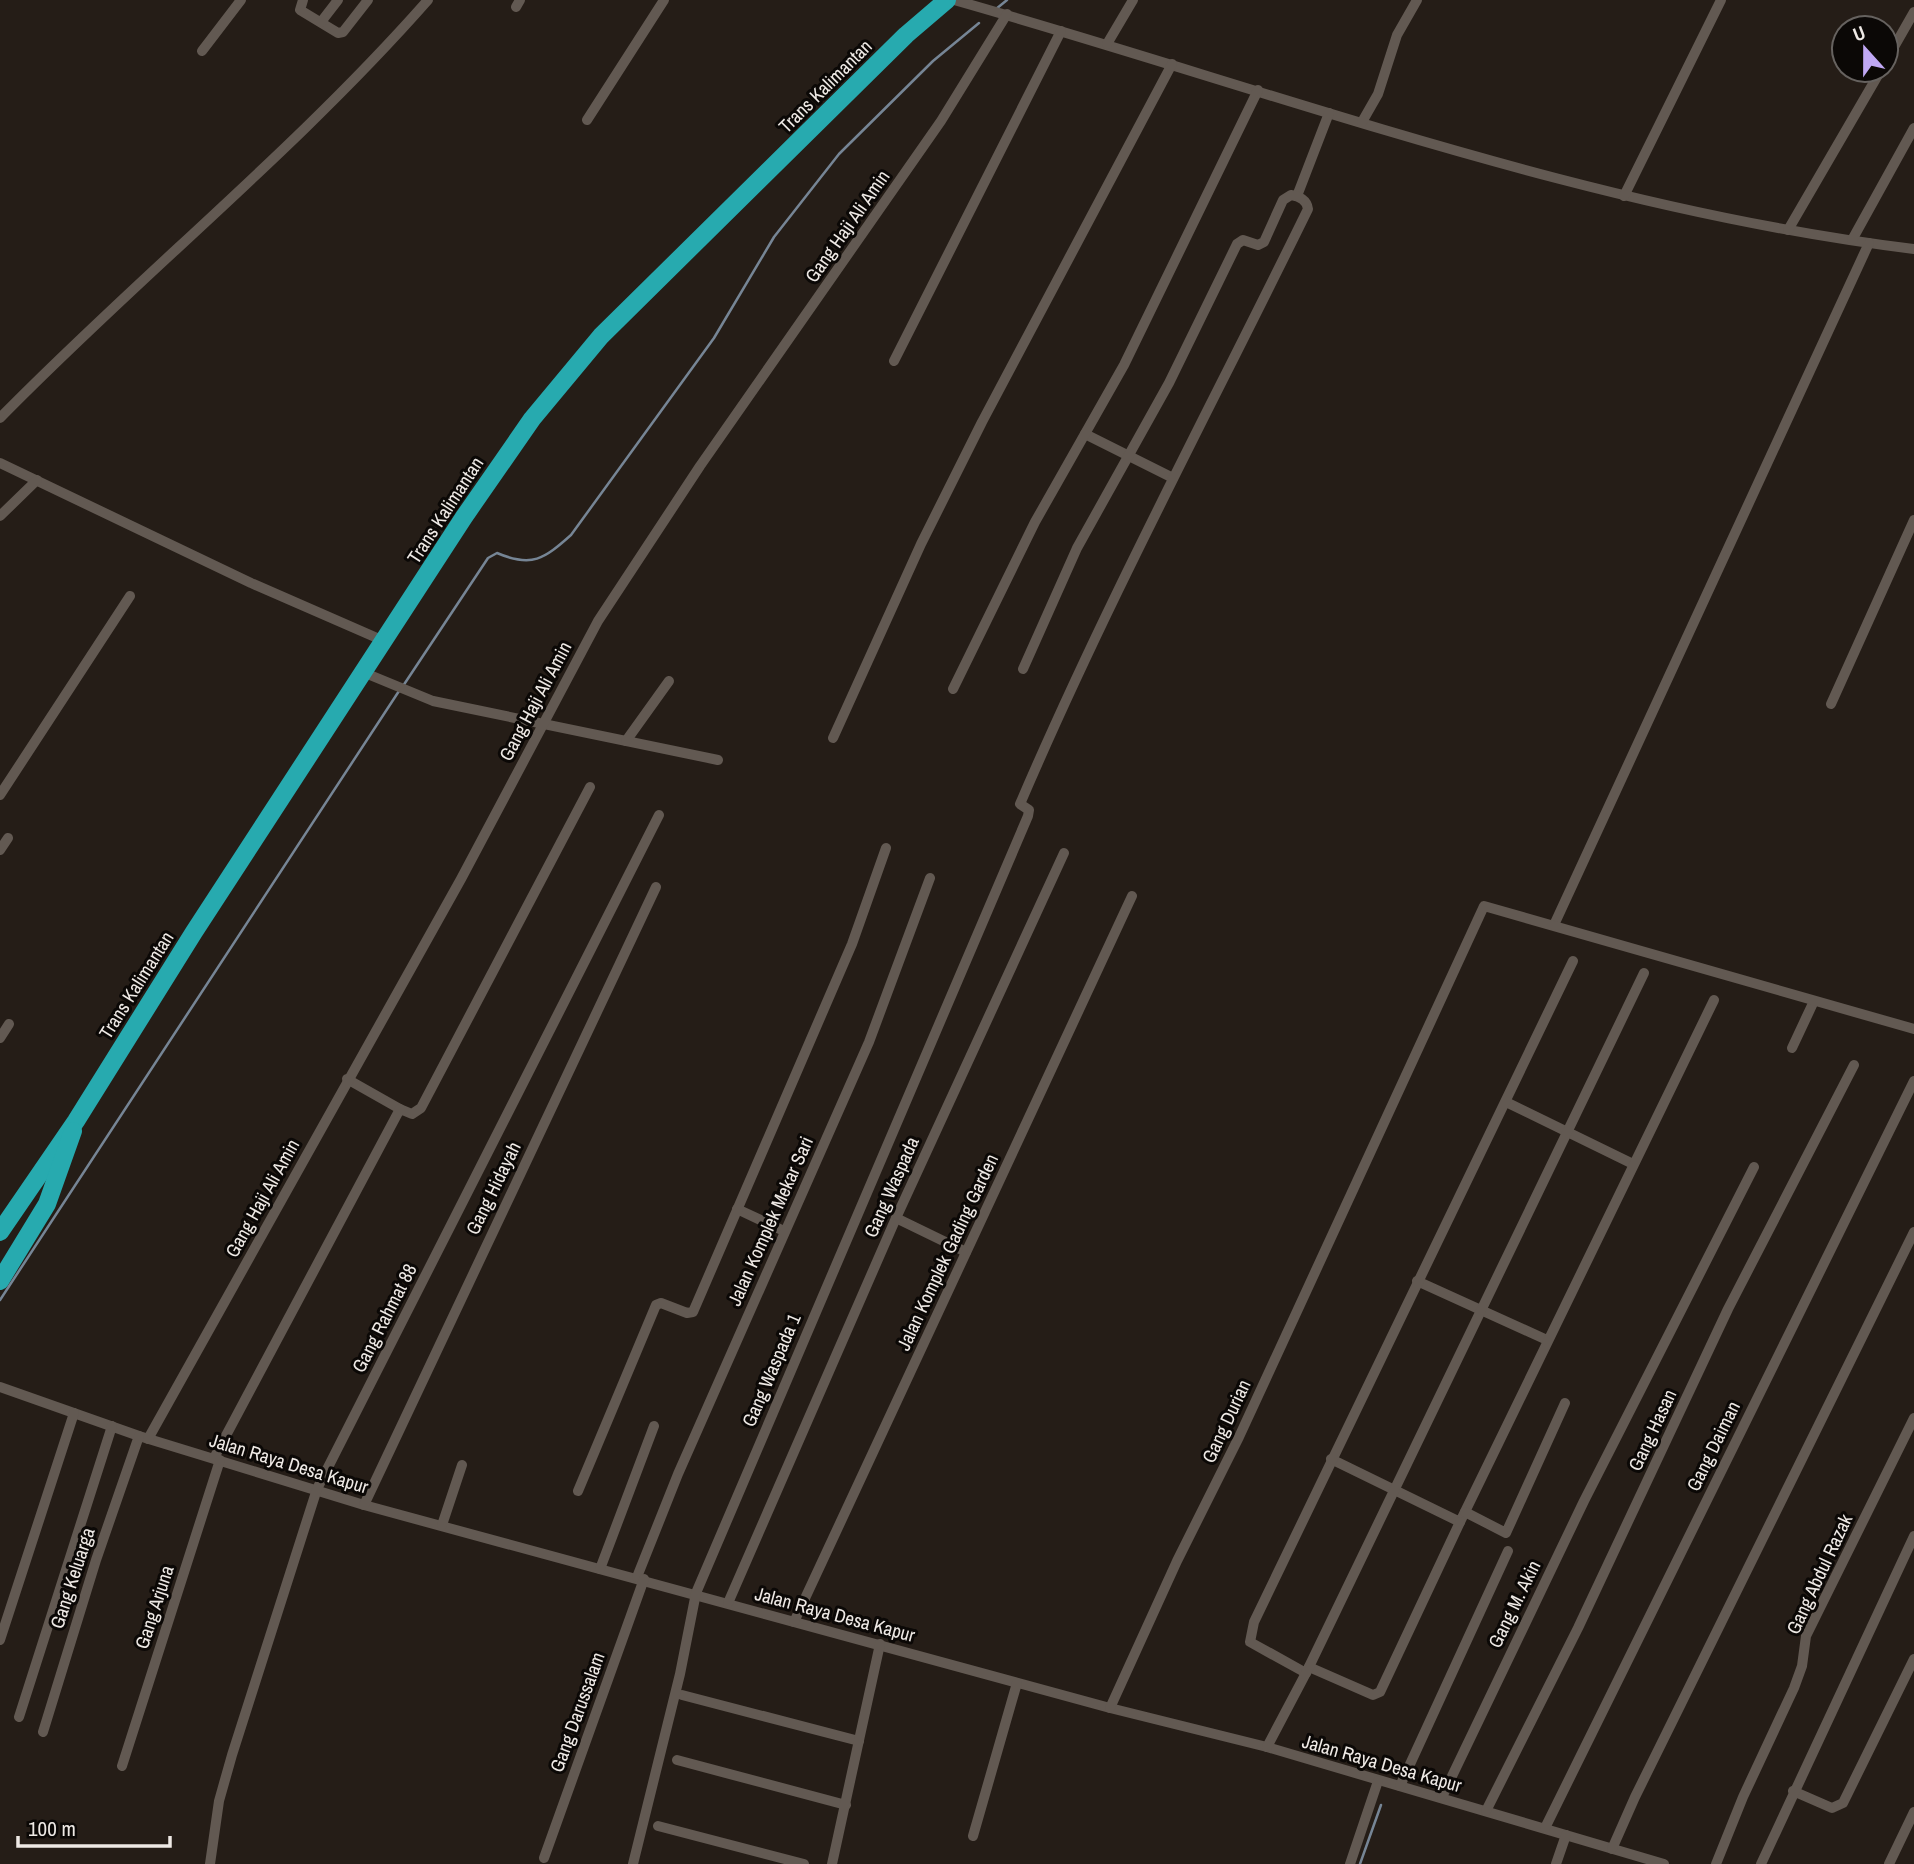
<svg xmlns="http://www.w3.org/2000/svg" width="1914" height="1864" font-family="'Archivo Narrow',sans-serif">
	<rect width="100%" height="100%" fill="#251d17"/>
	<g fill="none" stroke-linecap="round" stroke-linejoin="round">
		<g stroke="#768595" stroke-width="2.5">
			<polyline points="996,9 1007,0"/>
			<path d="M403 686 488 558 497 553C532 568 544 559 571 535L714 338 774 237 839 154 933 61 979 23"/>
			<polyline points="0,1300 399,691"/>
			<polyline points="1360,1864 1381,1805"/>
		</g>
		<g stroke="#625952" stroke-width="10">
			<polyline points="303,0 300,10 338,33 343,32 368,0"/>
			<path d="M954 0C1272 90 1585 209 1914 249"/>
			<polyline points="516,7 520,0"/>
			<polyline points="321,22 338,0"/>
			<polyline points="1107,44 1133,0"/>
			<polyline points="202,51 241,0"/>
			<polyline points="1886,61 1914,12"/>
			<polyline points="587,120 664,0"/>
			<polyline points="1362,122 1378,94 1397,35 1417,0"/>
			<polyline points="1297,196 1329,113"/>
			<polyline points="1624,196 1721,0"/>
			<polyline points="1788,230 1881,70"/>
			<polyline points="1852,240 1914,128"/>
			<polyline points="894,361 1061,31"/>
			<path d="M0 418C140 275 296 150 428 0"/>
			<polyline points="1085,434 1173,478"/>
			<polyline points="0,463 251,583 384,641"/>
			<polyline points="0,516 37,480"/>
			<polyline points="365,673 433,701 718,760"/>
			<polyline points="953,689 1035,522 1124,365 1258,90"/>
			<polyline points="1831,704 1914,520"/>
			<polyline points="833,738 921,544 982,422 1172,64"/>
			<polyline points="626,741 669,681"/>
			<polyline points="0,795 130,596"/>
			<polyline points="0,850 8,838"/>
			<polyline points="1554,925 1869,243"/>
			<polyline points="0,1038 9,1024"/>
			<polyline points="1792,1048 1814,1001"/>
			<polyline points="347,1079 400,1109"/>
			<polyline points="1506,1102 1633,1164"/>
			<polyline points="737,1209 784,1231"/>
			<polyline points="896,1218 966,1252"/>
			<polyline points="1417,1281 1547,1340"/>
			<polyline points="0,1387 139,1436 364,1505 1110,1708 1267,1747 1664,1864"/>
			<polyline points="148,1439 461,879 598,621 700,466 941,121 1007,14"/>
			<polyline points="214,1458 400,1109 412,1114 421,1108 590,787"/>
			<polyline points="1331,1459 1460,1522 1714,1000"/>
			<polyline points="578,1491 656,1305 661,1303 687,1313 693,1312 852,944 886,848"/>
			<polyline points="364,1505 656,887"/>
			<polyline points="1465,1512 1506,1533 1565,1403"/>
			<polyline points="442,1525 462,1465"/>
			<polyline points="600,1569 654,1426"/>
			<polyline points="637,1577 678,1474 869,1042 930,878"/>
			<polyline points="728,1603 896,1218 1064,853"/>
			<polyline points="794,1622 1132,896"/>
			<polyline points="0,1640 74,1413"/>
			<polyline points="1309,1667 1373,1695 1380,1692 1460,1522"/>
			<polyline points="1306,1673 1250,1642 1254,1622 1573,961"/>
			<polyline points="682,1695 859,1741"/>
			<polyline points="1110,1708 1177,1561 1239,1437 1484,906 1914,1029"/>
			<polyline points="19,1717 112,1426"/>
			<polyline points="43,1732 96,1560 139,1436"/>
			<polyline points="1267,1747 1306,1673 1644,973"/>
			<polyline points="677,1760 846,1805"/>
			<polyline points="122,1766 220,1460"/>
			<polyline points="1400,1786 1508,1551"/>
			<polyline points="1793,1791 1832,1808 1843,1803 1914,1659"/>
			<polyline points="1442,1797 1584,1501 1754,1167"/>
			<polyline points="1486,1811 1578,1628 1728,1309 1854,1065"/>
			<polyline points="658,1826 804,1864"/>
			<polyline points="1545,1828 1914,1081"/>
			<polyline points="973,1836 1017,1683"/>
			<polyline points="1612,1849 1635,1797 1914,1232"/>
			<polyline points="544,1858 644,1579"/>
			<polyline points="210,1864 219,1801 232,1755 317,1489 659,815"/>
			<path d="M633 1864 680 1674 696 1593 1028 816 1029 810 1020 804C1107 601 1211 407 1308 209 1307 200 1299 196 1291 195L1283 200 1264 242 1258 245 1243 240 1237 244 1169 383 1077 548 1023 669"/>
			<polyline points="832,1864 880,1644"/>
			<polyline points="1350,1864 1378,1781"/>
			<polyline points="1556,1864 1566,1835"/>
			<polyline points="1716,1864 1743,1797 1794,1688 1802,1666 1806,1636 1914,1418"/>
			<polyline points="1761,1864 1914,1536"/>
			<polyline points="1889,1864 1914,1812"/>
		</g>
		<g stroke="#27aaaf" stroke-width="18">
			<polyline points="0,1232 76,1121 194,932 464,517 532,419 601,336 906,35 947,0"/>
			<polyline points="0,1281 47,1204 73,1131"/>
		</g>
	</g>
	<g text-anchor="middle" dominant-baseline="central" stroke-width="6" stroke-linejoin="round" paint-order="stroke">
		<g font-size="19" fill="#eee9e5" stroke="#0b0806">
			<text transform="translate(825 86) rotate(-45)">Trans Kalimantan</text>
			<text transform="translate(847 226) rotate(-55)">Gang Haji Ali Amin</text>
			<text transform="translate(445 510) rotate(-57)">Trans Kalimantan</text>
			<text transform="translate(535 701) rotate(-62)">Gang Haji Ali Amin</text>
			<text transform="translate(136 985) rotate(-58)">Trans Kalimantan</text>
			<text transform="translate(891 1187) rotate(-66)">Gang Waspada</text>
			<text transform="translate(493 1188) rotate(-64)">Gang Hidayah</text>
			<text transform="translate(262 1198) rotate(-61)">Gang Haji Ali Amin</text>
			<text transform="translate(770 1221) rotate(-66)">Jalan Komplek Mekar Sari</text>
			<text transform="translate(947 1252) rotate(-65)">Jalan Komplek Gading Garden</text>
			<text transform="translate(384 1318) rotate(-63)">Gang Rahmat 88</text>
			<text transform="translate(771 1370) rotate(-67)">Gang Waspada 1</text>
			<text transform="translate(1226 1421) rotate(-65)">Gang Durian</text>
			<text transform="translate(1652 1430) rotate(-65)">Gang Hasan</text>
			<text transform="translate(1713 1446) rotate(-64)">Gang Daiman</text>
			<text transform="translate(289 1463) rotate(17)">Jalan Raya Desa Kapur</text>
			<text transform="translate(1819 1574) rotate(-65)">Gang Abdul Razak</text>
			<text transform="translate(72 1578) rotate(-72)">Gang Keluarga</text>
			<text transform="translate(1514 1604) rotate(-64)">Gang M. Akin</text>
			<text transform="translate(154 1607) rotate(-72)">Gang Arjuna</text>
			<text transform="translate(835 1614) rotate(15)">Jalan Raya Desa Kapur</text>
			<text transform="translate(577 1712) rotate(-70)">Gang Darussalam</text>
			<text transform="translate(1382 1763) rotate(16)">Jalan Raya Desa Kapur</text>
		</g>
	</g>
	<g transform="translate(1865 49) rotate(339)"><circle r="33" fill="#0b0806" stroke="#66625f" stroke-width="2"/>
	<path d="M0-5L12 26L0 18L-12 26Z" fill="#c0a8f4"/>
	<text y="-10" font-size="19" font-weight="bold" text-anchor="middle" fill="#eee9e5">U</text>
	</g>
	<path d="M18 1836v10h152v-10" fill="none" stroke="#eee9e5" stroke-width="3.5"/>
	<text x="28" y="1836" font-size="21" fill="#eee9e5" stroke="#0b0806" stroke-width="5" paint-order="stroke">100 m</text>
</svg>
